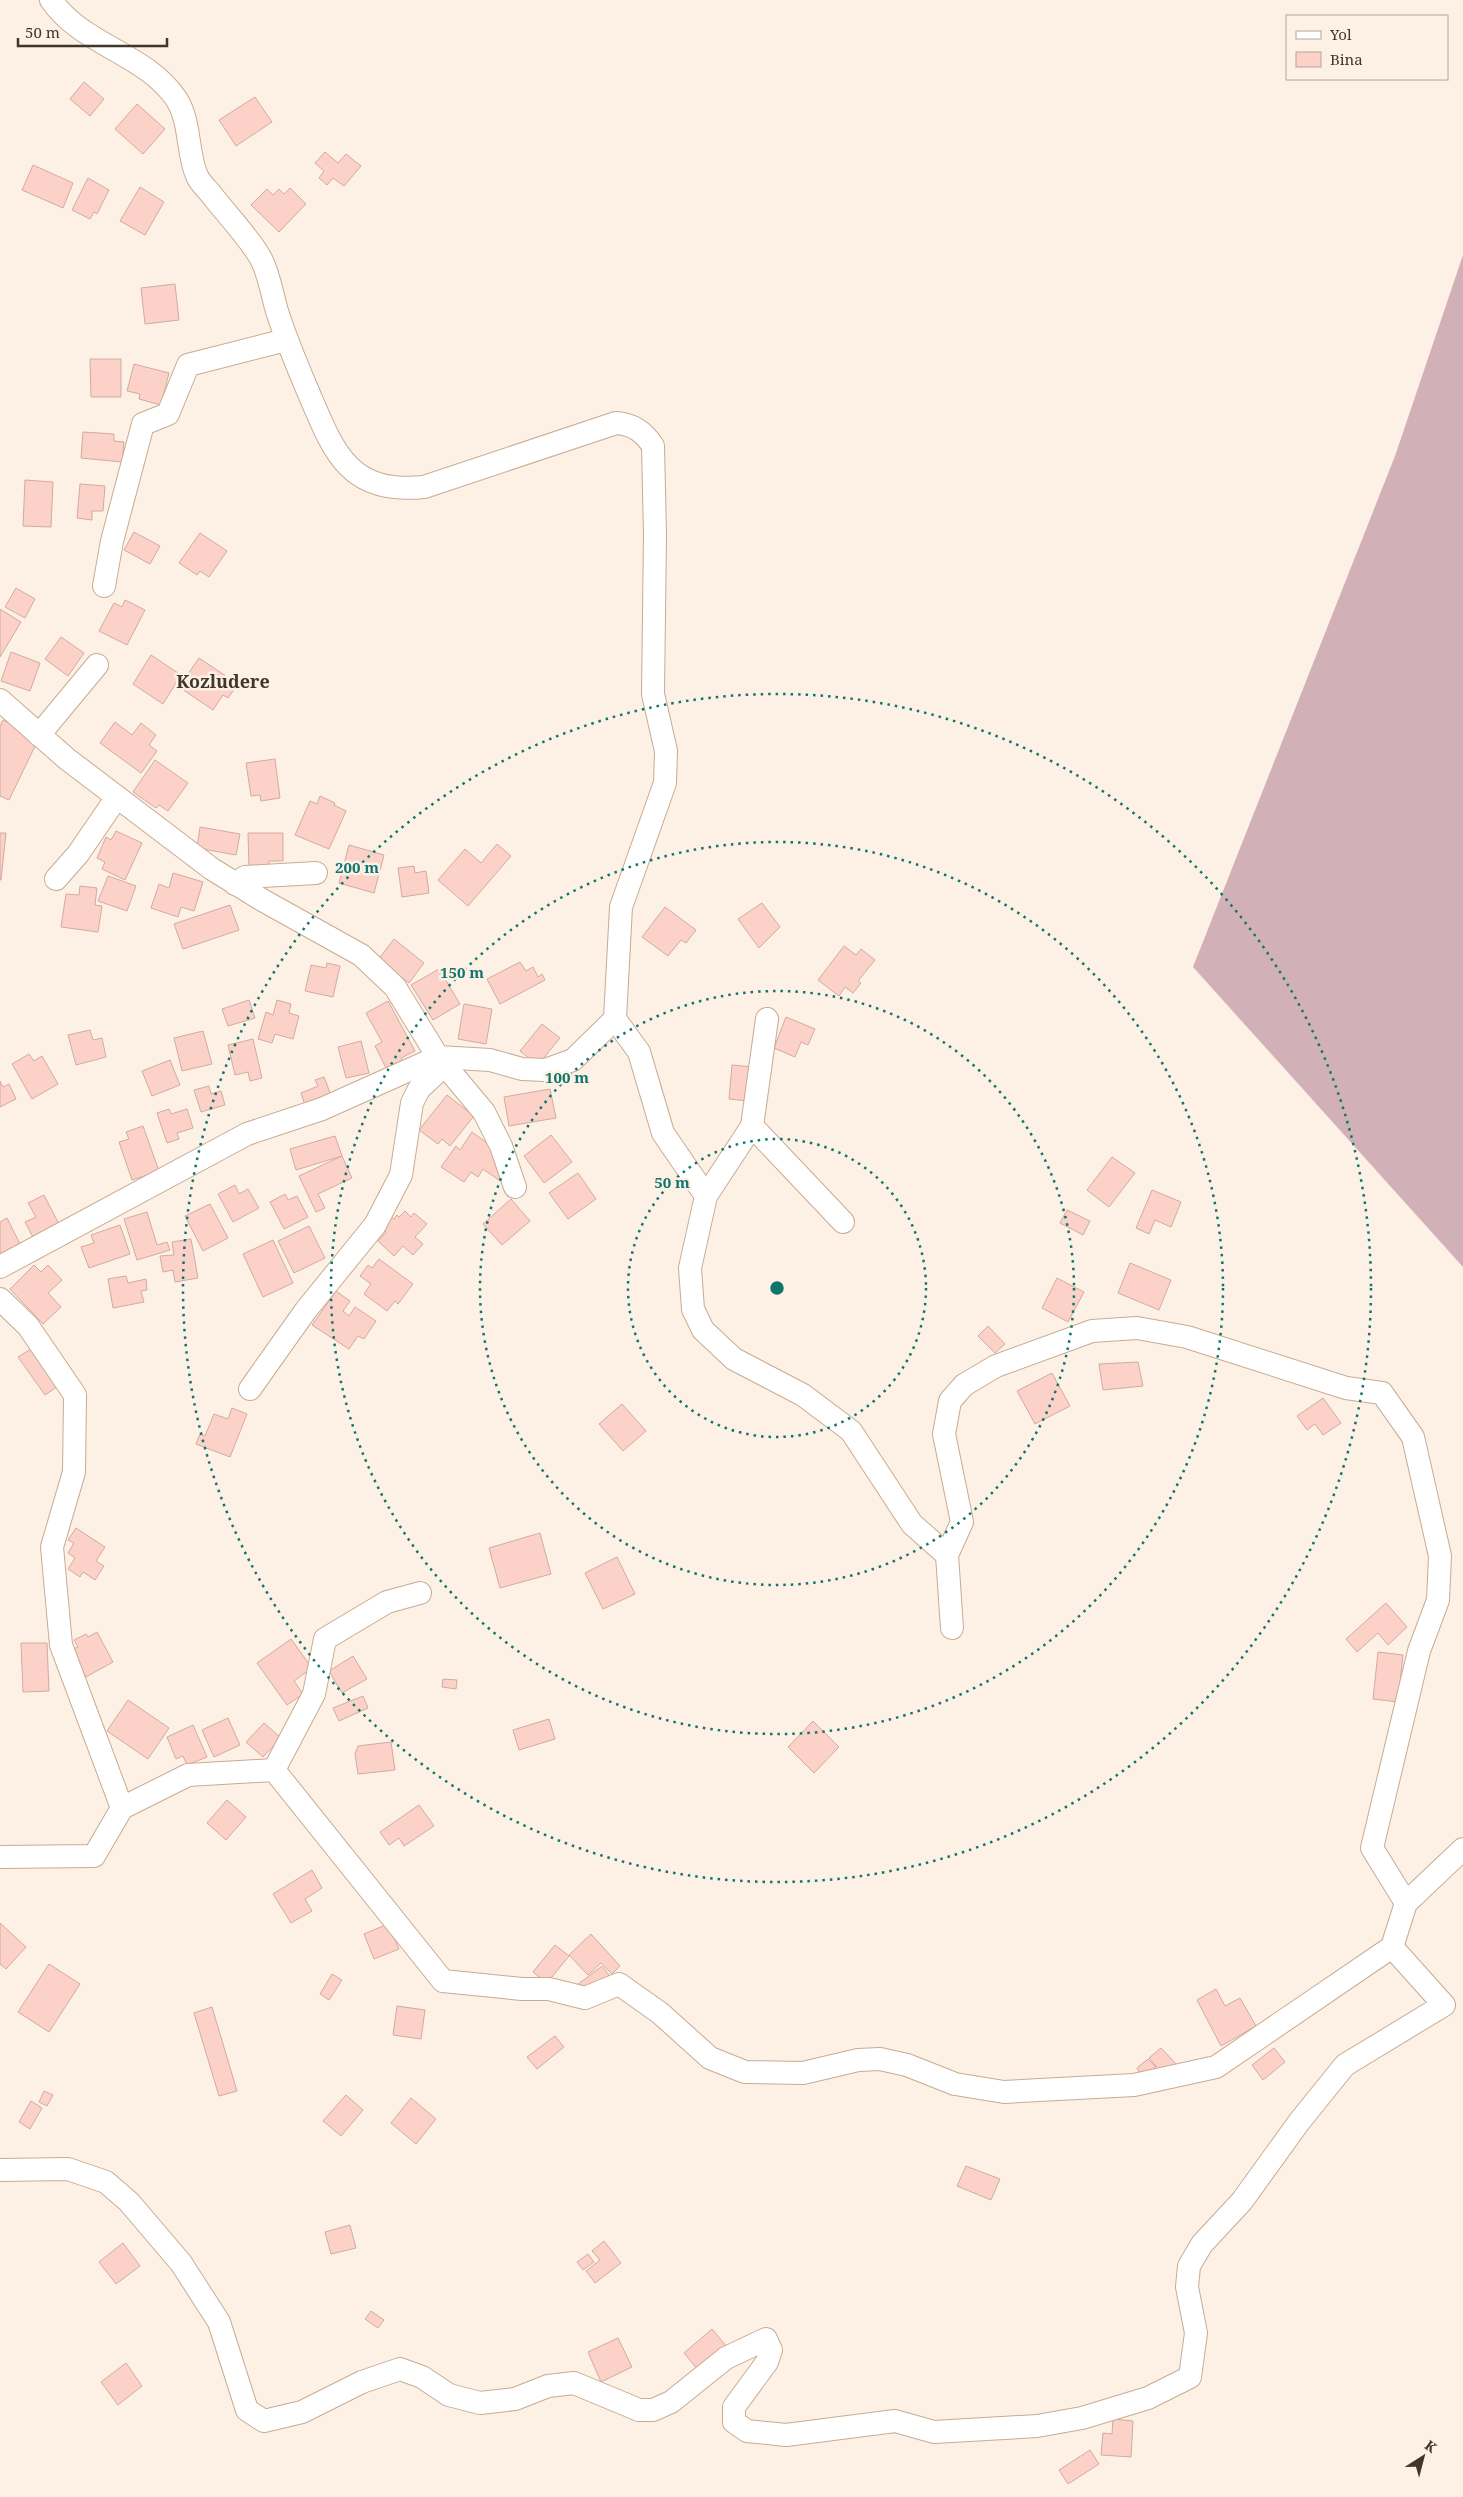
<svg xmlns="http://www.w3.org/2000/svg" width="1463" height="2497" font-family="'Noto Serif',serif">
	<rect width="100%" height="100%" fill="#fdf1e6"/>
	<polygon fill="#d2b0b8" points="1463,255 1463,1267 1193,967 1395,456"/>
	<g fill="#fcd2c8" stroke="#d2aaa1">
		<polygon points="84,82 104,99 90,116 70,99"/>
		<polygon points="255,97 272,122 236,146 219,120"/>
		<polygon points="137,104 165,129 143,154 115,129"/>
		<polygon points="325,152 338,163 346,154 361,166 344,186 333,178 327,185 319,178 324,171 315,163"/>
		<polygon points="33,165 73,183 63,208 22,190"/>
		<polygon points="88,178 109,190 97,214 94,212 90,219 72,210"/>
		<polygon points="140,187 164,202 145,235 120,221"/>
		<polygon points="290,188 306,204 279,232 251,205 267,189 273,195 279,189 284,194"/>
		<polygon points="175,284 179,320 145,324 141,288"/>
		<polygon points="90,359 121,359 121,397 91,397"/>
		<polygon points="134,364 169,373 161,405 139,399 140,394 127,391"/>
		<polygon points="83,432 114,434 114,441 124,442 122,462 81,458"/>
		<polygon points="25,480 53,482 51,527 23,526"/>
		<polygon points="80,484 105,486 103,511 92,511 92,520 77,518"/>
		<polygon points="134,532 160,546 150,564 124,550"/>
		<polygon points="200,533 227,551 209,577 200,571 197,575 179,563"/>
		<polygon points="16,588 35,599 25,618 5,607"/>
		<polygon points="125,600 145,610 127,645 99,631 114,603 122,607"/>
		<polygon points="0,609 21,622 0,657"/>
		<polygon points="61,637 84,653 68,676 45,659"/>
		<polygon points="11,652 40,663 30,691 1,681"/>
		<polygon points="151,655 181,675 163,704 133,684"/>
		<polygon points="199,658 238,684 228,698 223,695 213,710 179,687"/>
		<polygon points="3,720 39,738 9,800 0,796 0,726"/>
		<polygon points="115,722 132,735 141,723 156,735 149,745 157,751 141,773 100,743"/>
		<polygon points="275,759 280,798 261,801 260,795 251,796 246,763"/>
		<polygon points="155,760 188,783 168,811 159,805 156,808 133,792"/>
		<polygon points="320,796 335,803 334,805 346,811 329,849 295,835 310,801 317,804"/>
		<polygon points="200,827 240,834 236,855 197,848"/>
		<polygon points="116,831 142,843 125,880 102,869 105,862 97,858 106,837 111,840"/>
		<polygon points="0,833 6,833 1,880 0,880"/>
		<polygon points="248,833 283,833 283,861 269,861 269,868 249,868"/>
		<polygon points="497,844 511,856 468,906 438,880 465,849 481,863"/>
		<polygon points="349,845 384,855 374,893 339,883"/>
		<polygon points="414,866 415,873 426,871 429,893 402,897 398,868"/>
		<polygon points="173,873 203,882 194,911 181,907 178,917 151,908 159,884 169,888"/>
		<polygon points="108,876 136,886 127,911 98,901"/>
		<polygon points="80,886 97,888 95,905 102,906 98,932 61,927 66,894 79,895"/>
		<polygon points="762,903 780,927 759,948 738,919"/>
		<polygon points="230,905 239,930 183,949 174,924"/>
		<polygon points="665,907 696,930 686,943 681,940 668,956 642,937"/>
		<polygon points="394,939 424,963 409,983 378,960"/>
		<polygon points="844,946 856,955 861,949 875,960 858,981 861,983 853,993 845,987 839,996 818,980"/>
		<polygon points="520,962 526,971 533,967 538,977 542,974 545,980 500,1004 487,979"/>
		<polygon points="327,963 340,966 333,997 305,991 311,965 326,968"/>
		<polygon points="439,969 460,1004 433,1020 411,985"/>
		<polygon points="249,1000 255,1018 228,1026 222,1009"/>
		<polygon points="277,1000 291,1004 289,1013 299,1016 293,1039 275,1034 272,1043 258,1039 266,1012 273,1015"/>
		<polygon points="388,1001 415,1051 401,1058 404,1063 388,1072 375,1046 382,1042 366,1013"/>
		<polygon points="464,1004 492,1009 486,1044 458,1039"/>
		<polygon points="786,1017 815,1029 808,1045 801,1042 795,1057 774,1048"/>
		<polygon points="542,1024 560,1038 538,1065 520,1051"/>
		<polygon points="90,1030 93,1040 102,1038 106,1057 76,1065 68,1035"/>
		<polygon points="203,1031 212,1064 182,1071 174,1038"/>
		<polygon points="253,1039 262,1078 250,1081 248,1072 235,1075 228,1045"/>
		<polygon points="361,1041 369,1073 346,1078 338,1047"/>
		<polygon points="29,1054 34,1061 42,1056 58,1084 32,1099 12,1064"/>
		<polygon points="170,1060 180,1085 152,1096 142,1071"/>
		<polygon points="732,1065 752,1067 748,1101 729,1099"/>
		<polygon points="324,1077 332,1098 306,1108 301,1093 318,1086 315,1080"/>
		<polygon points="0,1081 3,1087 9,1084 16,1099 0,1107"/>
		<polygon points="209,1086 211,1094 221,1091 225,1105 201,1112 194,1090"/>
		<polygon points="550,1089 556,1118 509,1126 504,1097"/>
		<polygon points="447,1095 474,1116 450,1146 442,1139 438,1144 419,1130"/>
		<polygon points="169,1109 171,1114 187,1109 193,1128 177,1133 179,1139 167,1143 157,1113"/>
		<polygon points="143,1126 159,1171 132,1180 119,1142 129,1139 126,1132"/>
		<polygon points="472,1132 497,1150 506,1185 483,1169 478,1177 471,1172 464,1182 441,1167 456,1146 460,1150"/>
		<polygon points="551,1135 572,1162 544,1183 524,1156"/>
		<polygon points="335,1136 342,1156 296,1170 290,1149"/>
		<polygon points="342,1156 352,1178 318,1194 325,1208 316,1212 299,1176"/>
		<polygon points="1112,1157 1135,1173 1109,1207 1087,1190"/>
		<polygon points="578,1173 596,1199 568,1219 549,1193"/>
		<polygon points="235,1185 239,1194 248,1189 259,1208 233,1222 218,1194"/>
		<polygon points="1152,1190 1181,1202 1171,1227 1155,1220 1149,1234 1136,1228"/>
		<polygon points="285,1194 288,1200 297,1196 308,1217 284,1229 270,1202"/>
		<polygon points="44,1195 61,1228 35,1241 25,1222 36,1217 28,1203"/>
		<polygon points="511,1199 530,1221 502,1245 483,1224"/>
		<polygon points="210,1204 228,1238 203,1251 185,1216"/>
		<polygon points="1067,1210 1090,1221 1083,1235 1060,1223"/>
		<polygon points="405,1211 411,1217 414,1213 427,1224 415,1237 423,1244 413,1255 403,1246 394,1256 378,1241 386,1232 382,1228 391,1217 394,1219 397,1215 399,1217"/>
		<polygon points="147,1212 157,1245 167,1242 170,1250 137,1260 124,1219"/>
		<polygon points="7,1218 22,1248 0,1260 0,1222"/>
		<polygon points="120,1225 130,1254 89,1268 81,1247 94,1243 91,1235"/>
		<polygon points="309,1226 325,1258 294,1273 278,1241"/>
		<polygon points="191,1239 198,1278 175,1282 173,1270 163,1272 160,1256 174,1255 172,1242"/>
		<polygon points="273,1240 293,1283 263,1297 243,1254"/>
		<polygon points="379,1259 413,1284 398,1304 395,1301 387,1311 364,1294 371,1284 360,1276 368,1265 372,1268"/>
		<polygon points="1130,1263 1171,1280 1159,1310 1118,1293"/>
		<polygon points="34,1265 41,1272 48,1265 62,1280 48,1293 61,1307 43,1324 10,1289"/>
		<polygon points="126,1276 128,1283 146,1279 147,1290 141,1291 144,1302 113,1308 108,1279"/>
		<polygon points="1057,1278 1084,1292 1068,1322 1042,1308"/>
		<polygon points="336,1291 350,1301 343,1311 349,1316 355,1307 376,1321 364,1339 358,1336 349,1349 312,1325"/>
		<polygon points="988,1326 1005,1344 995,1353 978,1336"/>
		<polygon points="31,1349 57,1387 45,1395 18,1357"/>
		<polygon points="1138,1362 1143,1386 1103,1390 1099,1364"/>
		<polygon points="1052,1373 1070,1406 1035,1424 1017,1391"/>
		<polygon points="1323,1398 1341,1423 1323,1435 1315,1424 1307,1430 1297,1416"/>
		<polygon points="622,1404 646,1431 623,1451 599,1424"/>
		<polygon points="232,1408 247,1414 230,1457 196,1444 200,1434 205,1436 214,1414 228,1419"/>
		<polygon points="76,1528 105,1547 96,1561 104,1566 95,1580 83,1572 80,1577 68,1569 75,1558 68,1553 74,1543 68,1540"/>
		<polygon points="540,1533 551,1574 500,1588 489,1548"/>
		<polygon points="617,1557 635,1594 603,1609 585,1573"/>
		<polygon points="1386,1603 1407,1627 1388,1645 1378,1633 1357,1652 1346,1639"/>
		<polygon points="97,1632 113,1662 86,1677 71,1650 78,1647 74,1640 86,1634 88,1637"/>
		<polygon points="291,1639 312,1668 294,1681 303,1694 287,1705 257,1663"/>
		<polygon points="21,1643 47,1643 49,1691 23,1692"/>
		<polygon points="1378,1652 1403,1655 1398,1702 1373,1699"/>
		<polygon points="353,1656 367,1679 342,1693 329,1671"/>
		<polygon points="443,1679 457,1680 456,1689 442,1687"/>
		<polygon points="363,1696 368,1708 339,1721 333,1708"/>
		<polygon points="128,1700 169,1728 148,1759 107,1731"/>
		<polygon points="228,1718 240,1745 214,1757 202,1730"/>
		<polygon points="549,1719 555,1739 519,1750 513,1730"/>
		<polygon points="813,1721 839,1747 814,1773 788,1747"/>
		<polygon points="264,1723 281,1738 263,1757 246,1742"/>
		<polygon points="193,1725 207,1757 187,1765 183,1756 176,1759 167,1737"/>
		<polygon points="391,1742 395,1770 358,1774 355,1754 358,1746"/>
		<polygon points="227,1800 246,1817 226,1840 207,1823"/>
		<polygon points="419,1805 434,1826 404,1846 399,1838 389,1845 380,1832"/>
		<polygon points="312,1870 322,1888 305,1899 312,1911 291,1923 273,1894"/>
		<polygon points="0,1923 26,1947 6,1969 0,1964"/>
		<polygon points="388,1924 399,1949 374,1959 364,1934"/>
		<polygon points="591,1934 620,1966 612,1974 601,1963 588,1975 569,1955"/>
		<polygon points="555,1945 569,1956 547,1983 533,1972"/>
		<polygon points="49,1964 80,1984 49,2032 18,2012"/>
		<polygon points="602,1966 609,1975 584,1994 577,1985"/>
		<polygon points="332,1974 342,1980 329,2000 320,1994"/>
		<polygon points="1216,1989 1225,2006 1240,1998 1256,2026 1221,2046 1197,2000"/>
		<polygon points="397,2006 425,2010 421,2039 393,2035"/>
		<polygon points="212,2007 237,2091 219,2096 194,2013"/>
		<polygon points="555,2036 564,2047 537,2069 527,2057"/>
		<polygon points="1161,2048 1177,2065 1165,2076 1149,2058"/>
		<polygon points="1274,2048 1285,2062 1263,2080 1252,2065"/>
		<polygon points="1148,2059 1156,2067 1142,2077 1137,2068"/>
		<polygon points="44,2091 53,2095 47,2106 39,2102"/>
		<polygon points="346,2095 363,2110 341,2136 323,2121"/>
		<polygon points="411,2098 436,2119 416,2144 391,2123"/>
		<polygon points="31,2101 42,2108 30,2129 19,2122"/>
		<polygon points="966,2166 1000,2179 991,2200 957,2186"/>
		<polygon points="350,2225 356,2248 331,2254 325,2232"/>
		<polygon points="604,2241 621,2263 595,2283 586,2271 600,2260 592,2251"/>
		<polygon points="123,2243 140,2266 116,2284 99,2262"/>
		<polygon points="588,2254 594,2262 583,2270 577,2262"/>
		<polygon points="371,2311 384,2320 378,2328 365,2319"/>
		<polygon points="712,2329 727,2347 699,2371 684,2353"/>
		<polygon points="618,2338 632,2367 601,2382 588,2352"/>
		<polygon points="126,2363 142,2386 118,2405 101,2382"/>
		<polygon points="1113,2419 1133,2421 1131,2457 1101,2455 1103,2433 1112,2434"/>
		<polygon points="1090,2450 1099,2464 1068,2484 1059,2470"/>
	</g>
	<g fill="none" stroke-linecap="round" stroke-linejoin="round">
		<defs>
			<g id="minor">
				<path d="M51 0C83 46 146 53 177 100 191 123 187 154 197 176 200 183 207 189 211 194 227 215 247 235 260 257 269 272 272 295 277 311 286 340 298 368 310 396 335 455 350 494 424 487L616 423C633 424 644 432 653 446L655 534 653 694 666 751 665 783 621 907 615 1019 639 1052 663 1133 706 1196"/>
				<polyline points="104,586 112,541 143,424 168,414 188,365 286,340"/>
				<polyline points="0,700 67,759 212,869 264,901 361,955 395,987 438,1057 484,1112 501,1146 515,1187"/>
				<polyline points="39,735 97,665"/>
				<polyline points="56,879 78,854 117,797"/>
				<polyline points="235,884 245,877 316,873"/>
				<polyline points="767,1019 752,1126 843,1222"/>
				<polyline points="752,1126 706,1196 690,1268 693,1309 703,1330 734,1359 803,1395 851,1431 912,1524 947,1555"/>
				<polyline points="0,1267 247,1134 322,1109 438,1057 490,1060 522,1069 545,1070 573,1060 615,1019"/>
				<polyline points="0,1299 28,1326 75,1395 74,1472 52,1547 61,1645 122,1808"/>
				<polyline points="250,1389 306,1310 375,1225 401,1175 412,1103 419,1089 445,1065"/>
				<polyline points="952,1628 947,1555 962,1522 944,1434 950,1401 964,1385 996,1366 1092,1331 1137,1328 1187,1337 1346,1388 1382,1393 1413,1437 1440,1556 1438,1600 1419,1651 1372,1848 1406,1903"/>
				<polyline points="274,1770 314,1694 325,1639 387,1602 420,1593"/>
				<polyline points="0,1857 94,1856 122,1808 188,1775 274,1770 443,1981 522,1989 549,1989 585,1998 619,1984 660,2013 710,2058 745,2072 803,2073 858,2060 880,2059 907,2065 955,2084 1004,2092 1134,2085 1216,2067 1392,1947 1406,1903 1463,1849"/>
				<polyline points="0,2170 68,2169 106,2182 129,2202 181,2263 219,2322 247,2410 264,2421 302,2412 362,2382 400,2369 422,2377 449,2395 480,2403 515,2399 548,2386 574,2383 639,2410 653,2410 671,2402 726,2358 766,2339 771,2350 767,2362 734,2407 734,2422 747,2431 786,2435 895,2421 934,2432 1037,2426 1082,2418 1148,2398 1190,2377 1196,2333 1187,2287 1189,2266 1202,2244 1242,2201 1299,2122 1345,2065 1444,2005 1392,1947"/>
			</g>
		</defs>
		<use href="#minor" stroke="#c8ab91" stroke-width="24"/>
		<use href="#minor" stroke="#fff" stroke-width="22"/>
	</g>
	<g fill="none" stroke="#0f766e" stroke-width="2.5" stroke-dasharray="2.5 5">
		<circle cx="777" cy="1288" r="149"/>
		<circle cx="777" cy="1288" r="297"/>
		<circle cx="777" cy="1288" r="446"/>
		<circle cx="777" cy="1288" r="594"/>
	</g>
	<g text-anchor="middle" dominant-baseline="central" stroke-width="5" stroke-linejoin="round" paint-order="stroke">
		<g font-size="18" font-weight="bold" fill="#41362b" stroke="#fdf1e6">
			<text x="223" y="681">Kozludere</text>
		</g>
	</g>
	<circle cx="777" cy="1288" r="8" fill="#0f766e" stroke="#fdf1e6" stroke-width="2.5"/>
	<g font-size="15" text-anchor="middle" font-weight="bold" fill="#0f766e" stroke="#fdf1e6" stroke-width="5" stroke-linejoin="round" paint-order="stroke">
		<text x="357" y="873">200 m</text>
		<text x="462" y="978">150 m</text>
		<text x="567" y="1083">100 m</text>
		<text x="672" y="1188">50 m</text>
	</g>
	<rect x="1286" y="15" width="162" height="65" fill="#fdf1e6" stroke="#b2a69b"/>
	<rect x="1296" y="31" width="25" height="8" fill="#ffffff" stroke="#b2a69b"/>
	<text x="1330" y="40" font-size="15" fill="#41362b">Yol</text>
	<rect x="1296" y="52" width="25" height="15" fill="#fcd2c8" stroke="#b2a69b"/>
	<text x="1330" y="65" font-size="15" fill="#41362b">Bina</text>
	<g transform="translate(1423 2457) rotate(36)" stroke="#fdf1e6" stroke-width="4" paint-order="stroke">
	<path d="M0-4L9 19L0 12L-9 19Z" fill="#41362b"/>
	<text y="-8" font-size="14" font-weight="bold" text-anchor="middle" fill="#41362b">K</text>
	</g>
	<path d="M18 38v8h149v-8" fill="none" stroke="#41362b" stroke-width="2.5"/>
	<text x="25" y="38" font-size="15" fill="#41362b" stroke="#fdf1e6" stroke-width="4" paint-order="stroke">50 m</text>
</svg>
